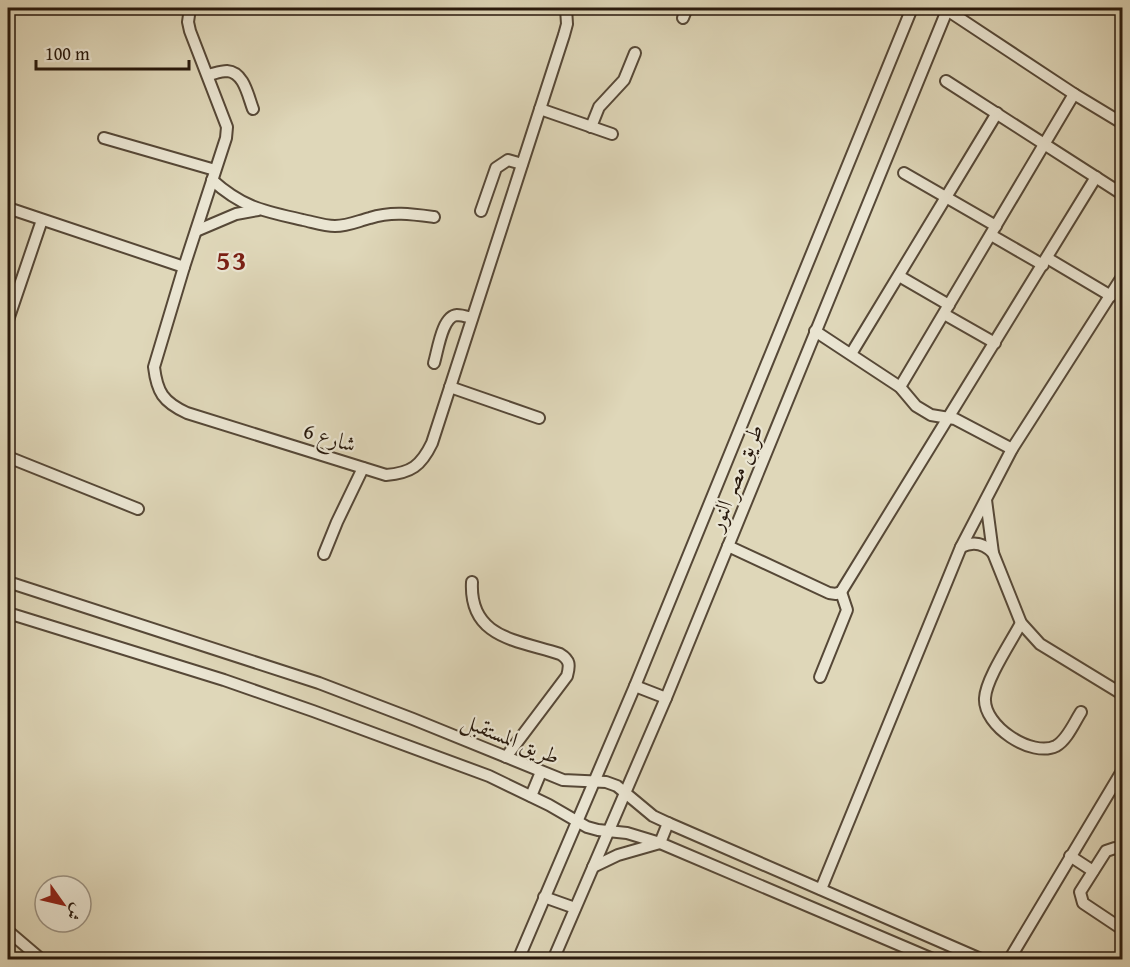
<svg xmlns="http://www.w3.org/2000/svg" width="1130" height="967" font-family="'Gentium Book Plus',Amiri,serif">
	<rect width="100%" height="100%" fill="#dfd7b9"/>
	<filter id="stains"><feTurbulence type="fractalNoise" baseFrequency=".00333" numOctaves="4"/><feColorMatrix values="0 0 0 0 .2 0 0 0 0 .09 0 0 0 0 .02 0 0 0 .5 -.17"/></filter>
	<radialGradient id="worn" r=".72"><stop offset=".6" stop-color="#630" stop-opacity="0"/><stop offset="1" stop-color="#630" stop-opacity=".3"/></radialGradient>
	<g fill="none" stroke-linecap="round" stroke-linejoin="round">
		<defs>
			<g id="minor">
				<path d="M190 8 188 22 190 31 227 127 226 138 184 267 154 367C157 392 163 402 187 413L386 475C411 473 421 466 432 443L564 35 567 24 566 8"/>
				<polyline points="947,10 1074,94 1122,123"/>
				<polyline points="683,18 687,8"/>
				<path d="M208 75C213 74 221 71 227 71 244 72 248 96 253 109"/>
				<polyline points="946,81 1122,194"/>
				<polyline points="540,109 612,134"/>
				<polyline points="591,127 599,107 624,80 635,53"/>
				<polyline points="104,138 215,170"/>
				<polyline points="904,173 996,226"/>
				<path d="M212 180C243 208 264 211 303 220 313 222 324 226 335 226 348 226 358 221 370 218 391 211 412 214 434 217"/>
				<polyline points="8,208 184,267"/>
				<polyline points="481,211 496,168 508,160 522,164"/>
				<polyline points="196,231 236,214 258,210"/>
				<polyline points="991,235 1043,265"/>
				<polyline points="1047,258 1111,296"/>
				<polyline points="899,276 949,305"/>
				<polyline points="944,314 995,343"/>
				<polyline points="8,320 42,220"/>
				<polyline points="815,331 900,387 916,406 931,415 955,419 1012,449"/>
				<polyline points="851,354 997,113"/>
				<path d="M434 363C438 350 442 316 457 315 462 315 468 317 472 318"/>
				<polyline points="450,387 539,418"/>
				<polyline points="900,387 1074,94"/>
				<polyline points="8,457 138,509"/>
				<polyline points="986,500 993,553 1021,623 1040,644 1122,694"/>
				<polyline points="728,546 829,593 836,594 841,592 1096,177"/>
				<path d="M961 547C973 541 984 543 993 553"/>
				<polyline points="324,554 337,522 363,468"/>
				<polyline points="8,582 319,683 413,719 563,780 606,782 617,786 653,816 668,823 983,960"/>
				<path d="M472 582C469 638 517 640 560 654 570 660 570 665 567 676L506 757"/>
				<polyline points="8,613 224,680 313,711 489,776 549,805 587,827 598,830 627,833 660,843 935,960"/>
				<path d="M1021 623C1011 642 986 679 985 698 983 726 1032 758 1056 746 1067 740 1074 723 1081 712"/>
				<polyline points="820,677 847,610 841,592"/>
				<polyline points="635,686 666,698"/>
				<polyline points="531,796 541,772"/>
				<polyline points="1122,851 1115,848 1106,851 1080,892 1083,903 1122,929"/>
				<polyline points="1070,856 1093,871"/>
				<polyline points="593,867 618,855 660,843 668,823"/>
				<polyline points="821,889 961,547 1012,449 1122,277"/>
				<polyline points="544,897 575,908"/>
				<polyline points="8,931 42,960"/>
				<polyline points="518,960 635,686 912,8"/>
				<polyline points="553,960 666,698 948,8"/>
				<polyline points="1009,960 1122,771"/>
			</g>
		</defs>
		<use href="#minor" stroke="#564837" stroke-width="14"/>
		<use href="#minor" stroke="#eae5d2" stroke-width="10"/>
	</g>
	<g text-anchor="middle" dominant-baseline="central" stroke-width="4.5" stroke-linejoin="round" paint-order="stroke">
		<g font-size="22" fill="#28190c" stroke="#eae5d2">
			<text transform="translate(330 437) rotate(17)">شارع 6</text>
			<text transform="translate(735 477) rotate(-68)">طريق مصر النور</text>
			<text transform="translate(511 738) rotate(22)">طريق المستقبل</text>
		</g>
		<g font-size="28" font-weight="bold" letter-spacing="1.5" fill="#7a1f14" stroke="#eae5d2">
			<text x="232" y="259">53</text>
		</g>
	</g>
	<rect width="1130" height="967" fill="none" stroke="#dfd7b9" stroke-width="30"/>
	<rect x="9" y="9" width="1112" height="949" fill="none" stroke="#28190c" stroke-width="3"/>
	<rect x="15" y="15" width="1100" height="937" fill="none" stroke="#28190c" stroke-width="1.5"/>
	<g transform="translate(63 904) rotate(124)"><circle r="28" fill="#eae5d2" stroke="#9c9383" stroke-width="1.5"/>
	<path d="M0-4.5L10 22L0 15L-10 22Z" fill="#8f2418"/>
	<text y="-9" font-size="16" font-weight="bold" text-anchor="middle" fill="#28190c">ش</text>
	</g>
	<path d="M36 60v9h153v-9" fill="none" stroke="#28190c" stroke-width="3"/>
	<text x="45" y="60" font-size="18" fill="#28190c" stroke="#eae5d2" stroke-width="4.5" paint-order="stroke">100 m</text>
	<rect width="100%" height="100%" filter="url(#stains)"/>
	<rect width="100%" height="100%" fill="url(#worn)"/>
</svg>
